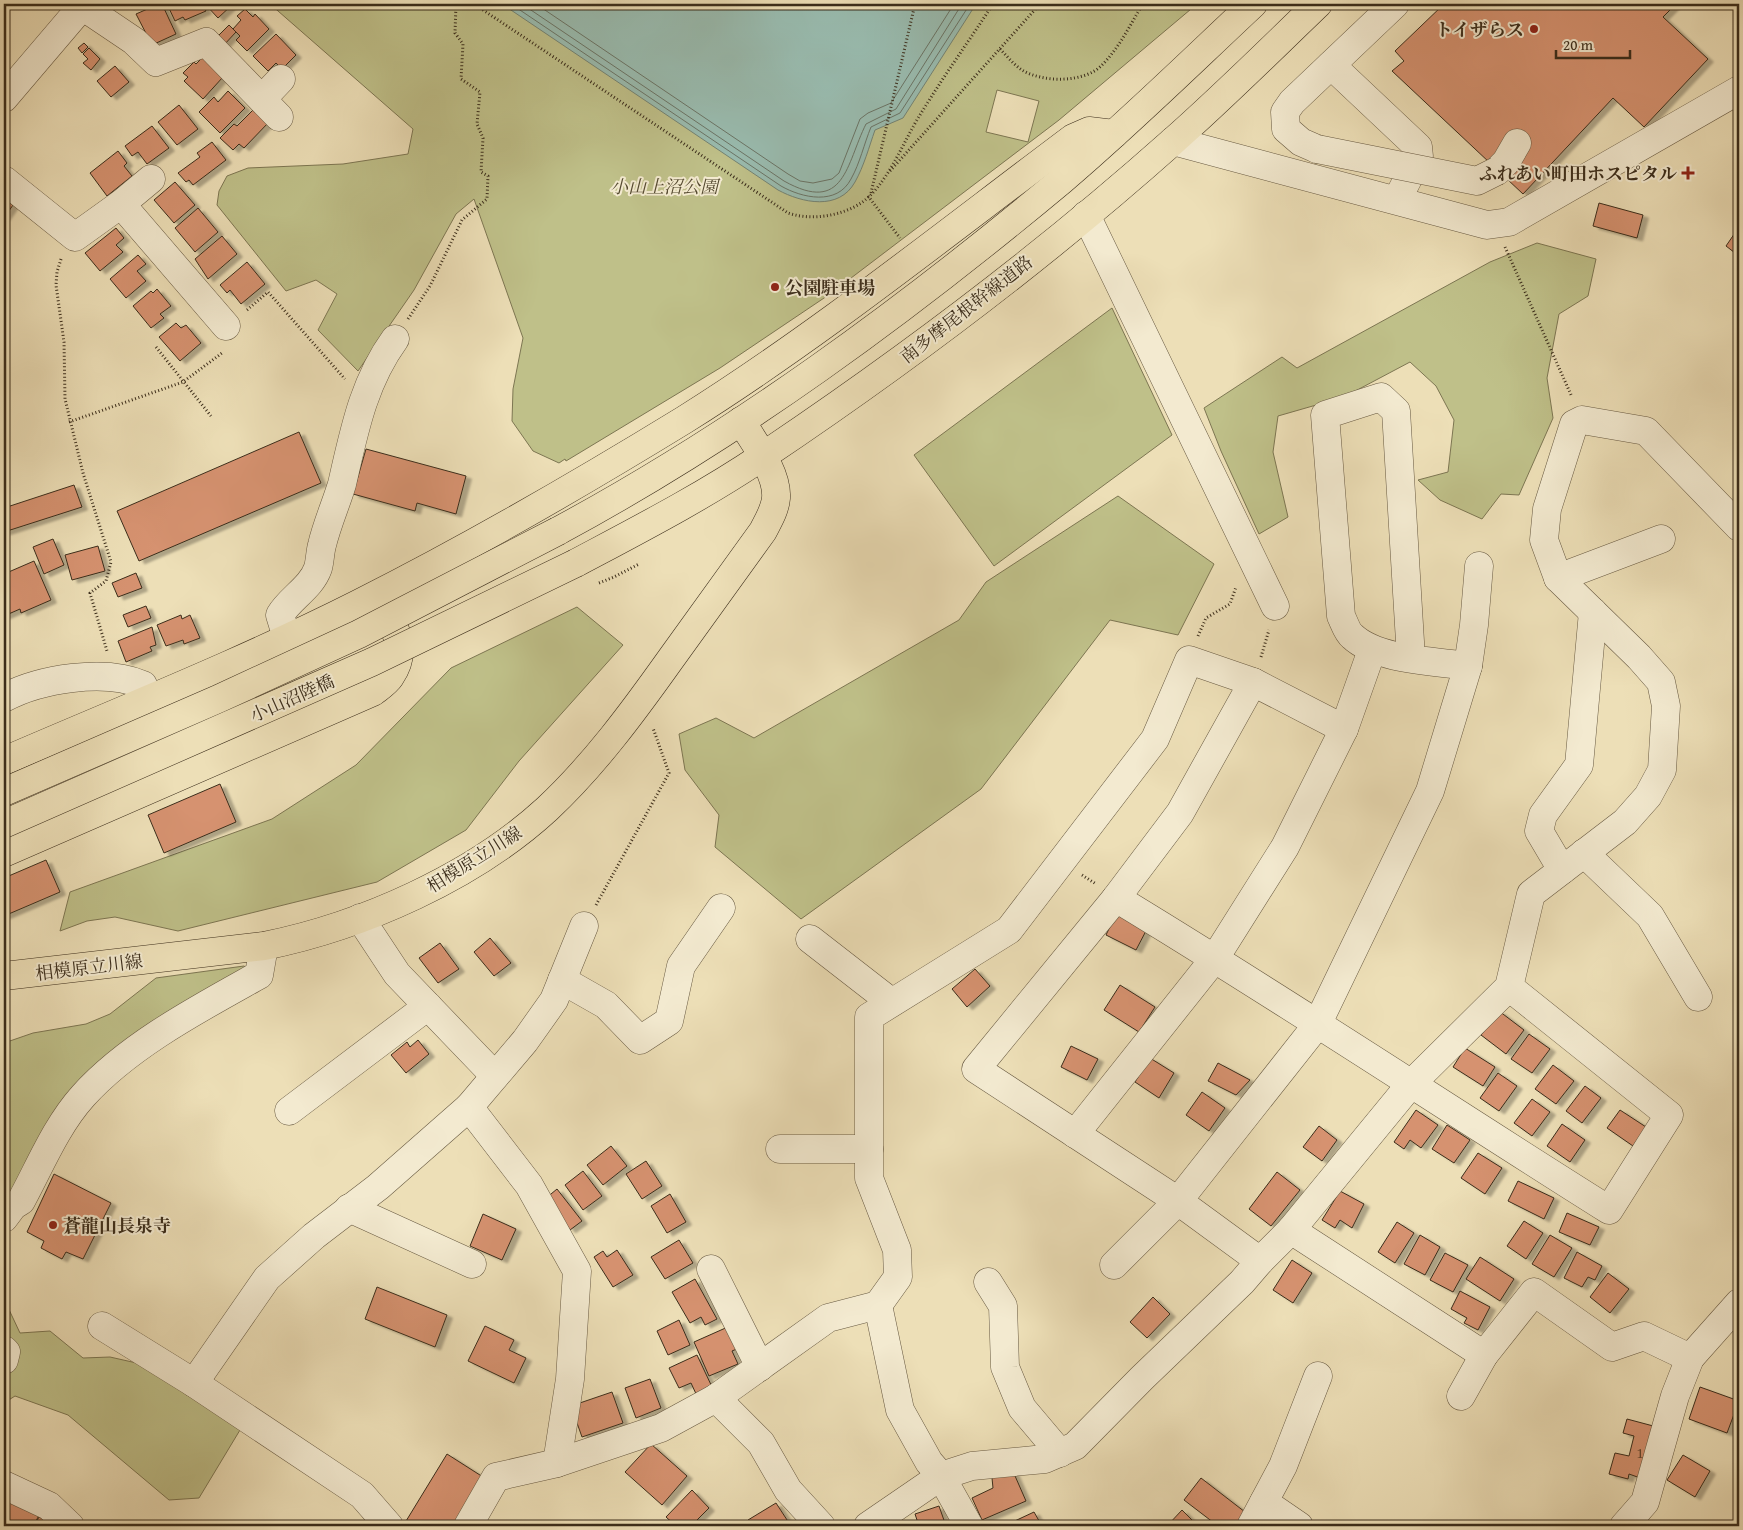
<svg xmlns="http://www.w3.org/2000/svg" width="1743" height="1530" font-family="'Gentium Book Plus','Noto Serif JP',serif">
	<defs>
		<filter id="shadow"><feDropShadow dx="5.5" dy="3" stdDeviation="1" flood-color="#0004"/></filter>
	</defs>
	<rect width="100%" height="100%" fill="#eddfb7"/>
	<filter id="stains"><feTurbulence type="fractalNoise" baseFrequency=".004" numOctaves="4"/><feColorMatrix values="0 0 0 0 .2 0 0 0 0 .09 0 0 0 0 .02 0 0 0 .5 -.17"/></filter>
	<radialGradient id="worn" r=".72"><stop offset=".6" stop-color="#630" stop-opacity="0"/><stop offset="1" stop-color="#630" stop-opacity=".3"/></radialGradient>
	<g fill="#bfc089" stroke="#7d7652" fill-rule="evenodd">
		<path d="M270 4H1197L1059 120 830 294 720 368 566 461 565 459 559 463 533 451 512 421 513 389 523 338 474 199 456 214 414 290 358 371 318 330 337 294 316 280 286 291 217 205 219 191 227 176 248 168 343 164 408 154 413 129ZM997 90 1039 101 1028 142 986 132Z"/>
		<polygon points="1537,243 1596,259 1588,296 1559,314 1547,378 1553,418 1519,495 1501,494 1482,519 1440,500 1418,480 1448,472 1454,420 1436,386 1410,362 1344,397 1278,416 1273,452 1288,517 1259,534 1221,451 1204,408 1282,357 1297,368 1490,262"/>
		<polygon points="1112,308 1172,435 994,566 914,455"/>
		<polygon points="1118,496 1214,564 1178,635 1110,620 981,789 801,919 715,847 719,815 685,770 679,734 716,718 754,738 959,620 986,582"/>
		<polygon points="577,607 623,645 519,761 466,830 377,882 178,931 115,917 87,921 60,931 70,892 272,819 356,765 451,668"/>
		<polygon points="244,966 251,971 144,1032 15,1196 4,1184 4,1043 33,1033 86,1024 110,1014 156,978"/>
		<polygon points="4,1299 20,1333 50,1331 83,1358 110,1357 141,1364 240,1430 199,1498 169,1500 68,1415 15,1396 4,1403"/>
	</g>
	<path fill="#99bcb0" stroke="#738374" d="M502 4H976L903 118 875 130C869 147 864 166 855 182 839 211 802 203 778 190Z"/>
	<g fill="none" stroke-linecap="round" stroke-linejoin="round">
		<g stroke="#6a7466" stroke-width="1">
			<path d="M511 4 781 186C802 198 837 206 851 179 860 163 864 144 871 127L900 113 970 4"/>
			<path d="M522 4 784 181C845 215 846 164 866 124L896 109 962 4"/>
			<polyline points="536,4 788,174 800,181 813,183 832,179 839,173 860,119 868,113 891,103 954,4"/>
		</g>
	</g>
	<g fill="#d69270" stroke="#3b2d1b" filter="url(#shadow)">
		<polygon points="159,4 162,4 176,34 152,45 136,14"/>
		<polygon points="167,4 202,4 206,11 185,20 183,17 175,21"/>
		<polygon points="205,4 233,4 218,18"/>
		<polygon points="1444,4 1676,4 1663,17 1708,59 1644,127 1613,98 1523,194 1392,71 1404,61 1395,51"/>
		<polygon points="245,9 253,17 255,14 269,29 247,51 236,40 240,36 233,29 241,20 237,16"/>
		<polygon points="229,25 236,32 223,46 215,39"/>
		<polygon points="276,34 296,55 282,69 276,63 268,71 253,56"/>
		<polygon points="84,43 88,47 82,53 78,48"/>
		<polygon points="89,48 100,59 91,70 83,63 88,59 83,54"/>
		<polygon points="203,57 223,77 203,99 184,81 188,77 183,73 194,62 196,64"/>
		<polygon points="115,66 129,82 111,97 97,81"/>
		<polygon points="228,91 245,108 220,133 199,112 214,97 218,102"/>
		<polygon points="179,105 198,129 177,145 158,122"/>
		<polygon points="256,107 270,121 244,148 239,144 233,150 220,138 234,124 237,126"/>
		<polygon points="152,126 169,148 147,164 138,152 132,156 125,146"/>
		<polygon points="212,142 226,160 193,185 189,180 186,182 178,173 200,157 197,153"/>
		<polygon points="118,151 127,163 124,166 132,176 107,196 90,173"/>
		<polygon points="175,182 195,205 174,223 154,200"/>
		<polygon points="4,199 13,205 4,218"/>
		<polygon points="1599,203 1643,215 1637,238 1593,226"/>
		<polygon points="198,208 218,232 195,252 175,228"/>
		<polygon points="1739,227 1739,256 1726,246"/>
		<polygon points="116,228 124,238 116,245 123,252 100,271 85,253"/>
		<polygon points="222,236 237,254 208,279 195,259"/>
		<polygon points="138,255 146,264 137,271 146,281 126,298 110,279"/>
		<polygon points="247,262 265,284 241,304 230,290 227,293 220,285"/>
		<polygon points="157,289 171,306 160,314 164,318 151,328 133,306 151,291 153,293"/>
		<polygon points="176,323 181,328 186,325 201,343 180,361 159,337"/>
		<polygon points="299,432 321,483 139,561 117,511"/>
		<polygon points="366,449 466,476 456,514 417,503 415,511 353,494"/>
		<polygon points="74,485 82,507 4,532 4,508"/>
		<polygon points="53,539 64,565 44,574 33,547"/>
		<polygon points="98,546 105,571 72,580 65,555"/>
		<polygon points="34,561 51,600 21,613 20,609 4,616 4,574"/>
		<polygon points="136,573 142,588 118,597 112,583"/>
		<polygon points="146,606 151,618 128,627 123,615"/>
		<polygon points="181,615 182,619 190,615 200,638 184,644 183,640 166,646 157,625"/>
		<polygon points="152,627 156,645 150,647 152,651 126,662 118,641"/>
		<polygon points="220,784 236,822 164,853 148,815"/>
		<polygon points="46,860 60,892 4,916 4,878"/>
		<polygon points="1116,914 1147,929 1136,950 1106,935"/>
		<polygon points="490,938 511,963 494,976 474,952"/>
		<polygon points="440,943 459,969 438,983 419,958"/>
		<polygon points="975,969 990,986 967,1007 952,989"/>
		<polygon points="1120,985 1155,1007 1139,1032 1104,1010"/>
		<polygon points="1499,1011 1524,1030 1506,1054 1481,1035"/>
		<polygon points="1529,1034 1550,1049 1532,1073 1511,1059"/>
		<polygon points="418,1040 429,1054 406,1073 391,1055 407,1042 410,1047"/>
		<polygon points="1071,1046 1098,1059 1087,1080 1061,1067"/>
		<polygon points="1465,1048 1495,1067 1483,1086 1453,1067"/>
		<polygon points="1150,1058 1174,1073 1159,1098 1135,1082"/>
		<polygon points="1218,1063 1250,1080 1236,1095 1208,1081"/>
		<polygon points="1553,1065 1574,1081 1556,1104 1535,1089"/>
		<polygon points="1498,1073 1517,1086 1499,1111 1480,1098"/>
		<polygon points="1585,1086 1601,1098 1582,1123 1566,1111"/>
		<polygon points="1202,1092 1225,1108 1209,1131 1186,1115"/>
		<polygon points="1532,1099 1550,1112 1532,1136 1514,1123"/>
		<polygon points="1416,1110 1438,1125 1421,1148 1410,1140 1404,1149 1394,1142"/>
		<polygon points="1620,1110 1646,1127 1633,1146 1607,1128"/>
		<polygon points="1562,1124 1585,1140 1570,1162 1547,1146"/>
		<polygon points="1447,1125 1470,1140 1454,1163 1432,1149"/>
		<polygon points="1319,1126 1337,1140 1322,1161 1303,1147"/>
		<polygon points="611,1146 627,1166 603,1185 587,1165"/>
		<polygon points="1478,1153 1502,1168 1485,1194 1461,1178"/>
		<polygon points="646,1161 662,1186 642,1199 626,1174"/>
		<polygon points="583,1171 602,1196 583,1210 565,1185"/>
		<polygon points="1277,1172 1300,1190 1271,1226 1249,1209"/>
		<polygon points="54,1174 111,1203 83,1259 66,1252 62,1259 41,1248 44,1241 27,1232"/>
		<polygon points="1518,1181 1554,1198 1544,1219 1508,1201"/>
		<polygon points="557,1189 582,1221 570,1230 545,1199"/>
		<polygon points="1340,1191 1364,1204 1352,1228 1340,1220 1335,1228 1322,1220"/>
		<polygon points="670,1194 686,1222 667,1233 651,1206"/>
		<polygon points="1567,1213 1599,1227 1590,1245 1559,1232"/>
		<polygon points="483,1214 516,1229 502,1260 470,1246"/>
		<polygon points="1524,1221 1543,1233 1526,1259 1507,1246"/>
		<polygon points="1397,1222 1414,1233 1395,1263 1378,1252"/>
		<polygon points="1420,1235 1440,1247 1425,1275 1404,1264"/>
		<polygon points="1550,1235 1572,1248 1554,1277 1532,1264"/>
		<polygon points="679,1240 693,1263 665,1279 651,1257"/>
		<polygon points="617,1250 633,1275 613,1287 594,1257 603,1251 607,1257"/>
		<polygon points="1577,1252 1602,1266 1595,1280 1588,1277 1582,1287 1564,1278"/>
		<polygon points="1445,1253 1468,1265 1453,1292 1430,1280"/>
		<polygon points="1480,1257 1514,1279 1500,1301 1466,1279"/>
		<polygon points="1292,1260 1312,1273 1293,1303 1273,1290"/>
		<polygon points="1608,1273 1629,1289 1610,1313 1590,1297"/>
		<polygon points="695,1279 717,1319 705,1325 701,1317 690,1323 672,1292"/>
		<polygon points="377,1287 447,1315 435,1347 365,1319"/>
		<polygon points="1460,1291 1490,1307 1478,1330 1464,1323 1467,1318 1451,1309"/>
		<polygon points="1153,1297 1170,1314 1147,1338 1130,1322"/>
		<polygon points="679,1320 690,1345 668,1355 657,1331"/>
		<polygon points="485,1326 514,1340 509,1350 526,1358 514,1383 468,1361"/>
		<polygon points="730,1326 739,1348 732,1351 738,1364 709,1376 694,1342"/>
		<polygon points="697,1355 713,1389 697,1396 691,1383 679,1388 669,1368"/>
		<polygon points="650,1379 661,1408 636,1418 625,1388"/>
		<polygon points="1700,1387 1739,1401 1727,1433 1689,1419"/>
		<polygon points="612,1392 623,1423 582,1437 571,1406"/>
		<polygon points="1627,1419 1657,1427 1643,1479 1629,1474 1628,1479 1609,1474 1615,1453 1629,1456 1634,1436 1623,1433"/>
		<polygon points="651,1444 687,1476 662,1505 625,1472"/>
		<polygon points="447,1454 483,1477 453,1526 403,1526"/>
		<polygon points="1683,1455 1710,1471 1695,1497 1667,1480"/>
		<polygon points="1012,1469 1026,1501 982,1520 972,1498 993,1488 992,1478"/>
		<polygon points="1201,1478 1245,1512 1233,1526 1218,1526 1184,1500"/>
		<polygon points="692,1490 709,1508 691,1526 676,1526 666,1517"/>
		<polygon points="8,1499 41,1512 33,1526 21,1526 4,1518 4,1507"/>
		<polygon points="776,1503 791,1526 752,1526 748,1520"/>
		<polygon points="939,1506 946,1526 919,1526 915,1514"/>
		<polygon points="1182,1510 1198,1526 1167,1526"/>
		<polygon points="1034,1512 1042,1526 1004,1526"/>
		<polygon points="39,1517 49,1522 47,1526 34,1526"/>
	</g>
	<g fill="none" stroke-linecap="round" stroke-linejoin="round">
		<defs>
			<g id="minor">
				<polyline points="82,6 134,41 156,62 206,42 279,117"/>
				<polyline points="1331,65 1418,147 1419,157 1397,200"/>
				<polyline points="4,98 84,4"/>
				<polyline points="262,99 281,79"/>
				<polyline points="1173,141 1487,225 1509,222 1739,90"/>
				<polyline points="1317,149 1301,142 1286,129 1285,112 1292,102 1395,4"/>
				<polyline points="1497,171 1506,162 1517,143"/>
				<polyline points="4,180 75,237 121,204 151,179"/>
				<polyline points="121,204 226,326"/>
				<polyline points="1086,215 1275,606"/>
				<polyline points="1558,578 1661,539"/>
				<path d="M287 638 280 615C290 598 311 588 318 568 320 561 320 552 322 545 327 524 336 504 342 484 354 432 363 383 395 339"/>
				<path d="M1411 658 1396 411 1381 397 1325 415 1341 616C1344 622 1347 632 1352 636 1377 660 1434 661 1468 666"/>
				<polyline points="1253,682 1180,813 1116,898 976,1069 1178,1201 1260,1261"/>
				<path d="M4 698C39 679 105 668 143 685L148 698"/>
				<polyline points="1584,853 1650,916 1698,997"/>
				<polyline points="1562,870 1539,831 1543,815 1579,765 1593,612"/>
				<path d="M1116 898C1283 999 1445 1107 1609 1210L1669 1115 1509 987"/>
				<polyline points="360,918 397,974 495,1076"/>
				<polyline points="810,939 891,1002"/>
				<polyline points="562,980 606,1005 640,1040 669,1021 681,966 721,908"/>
				<polyline points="289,1111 428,1006"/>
				<polyline points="1075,1134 1215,958 1285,847 1344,729 1372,650"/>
				<polyline points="780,1149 869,1149"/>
				<polyline points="349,1208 472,1264"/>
				<path d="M4 1218 13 1206 21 1201C40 1166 56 1126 83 1096 129 1045 200 1008 259 975L264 946"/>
				<polyline points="1291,1230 1484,1355"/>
				<polyline points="1114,1265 1178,1201 1317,1025 1430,791 1468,666 1474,625 1479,566"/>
				<polyline points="711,1269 760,1367"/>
				<polyline points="988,1282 1003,1306 1005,1367 1022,1408 1060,1453"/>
				<polyline points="878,1305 898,1277 897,1250 869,1178 869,1017 1009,930 1155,739 1189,660 1253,682 1344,729"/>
				<polyline points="102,1326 194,1383 362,1495 389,1526"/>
				<polyline points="4,1350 6,1352 4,1360"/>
				<polyline points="194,1383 267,1278 314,1236 378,1187 469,1107"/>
				<polyline points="1461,1396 1484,1355 1534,1292 1612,1347 1644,1336 1690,1358 1739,1303"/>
				<polyline points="716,1398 761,1443 788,1490 821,1526"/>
				<polyline points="557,1463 570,1379 577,1271 529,1185 469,1107 525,1041 554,1000 584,926"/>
				<polyline points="4,1485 49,1506 70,1526"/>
				<polyline points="1264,1502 1299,1526"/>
				<polyline points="468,1526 496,1477 557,1463 661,1428 716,1398 828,1318 878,1305 900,1410 929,1462 941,1476 972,1466 1045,1459 1075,1446 1142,1378 1242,1282 1260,1261 1291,1230 1410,1085 1509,987 1531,894 1625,822 1648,796 1662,770 1666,706 1661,682 1639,657 1558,578 1544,540 1547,509 1574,424 1582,420 1646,431 1739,527"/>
				<polyline points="868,1526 941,1476 969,1526"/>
				<polyline points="1251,1526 1283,1466 1318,1376"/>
				<polyline points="1624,1526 1645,1502 1675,1396 1690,1358"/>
			</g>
			<g id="major">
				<path d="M558 531C738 434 905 311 1062 180 1128 124 1190 63 1253 4"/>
				<path d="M576 563C640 529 704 496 763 456 906 360 1044 256 1172 142 1222 98 1270 50 1318 4"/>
				<path d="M4 761C122 710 243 662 358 604 469 548 578 485 684 420 818 336 946 233 1073 138L1089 131 1114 134"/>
				<path d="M4 853 373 692C378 688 386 683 390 677 408 651 398 619 371 606"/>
				<path d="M4 976 264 946C363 926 473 877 547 809 594 765 633 712 670 660 701 617 732 574 763 531 768 521 775 510 776 498 778 473 753 441 741 421"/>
			</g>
		</defs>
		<use href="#minor" stroke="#685a42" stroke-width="29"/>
		<use href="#major" stroke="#3b2d1b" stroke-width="29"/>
		<g stroke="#3b2d1b" stroke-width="3" stroke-dasharray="1 2.5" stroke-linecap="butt">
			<path d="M474 4 788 213C811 221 841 216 861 203 887 186 904 140 920 115 943 77 969 41 993 4"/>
			<path d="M1000 49C1007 56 1014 65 1022 70 1043 83 1085 83 1102 65 1119 48 1129 27 1141 7L1146 4"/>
			<polyline points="890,171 1040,4"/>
			<polyline points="871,193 915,4"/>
			<polyline points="868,196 900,238"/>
			<polyline points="1505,247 1572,397"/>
			<polyline points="61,259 57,272 56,285 64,342 65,399 83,473 111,562 106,581 90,593 107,651"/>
			<polyline points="247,310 268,292 345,379"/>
			<polyline points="408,319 430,286 462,220 487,199 488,176 481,172 483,138 477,124 480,92 461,79 463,44 455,33 456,4"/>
			<polyline points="156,347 211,416"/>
			<polyline points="69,422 183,382 222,353"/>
			<polyline points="599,583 614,577 639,564"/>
			<polyline points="1198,636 1206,618 1230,604 1236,587"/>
			<polyline points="1261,657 1269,630"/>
			<polyline points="1082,875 1096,884"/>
			<polyline points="596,905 669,773 653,728"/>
		</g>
		<use href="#minor" stroke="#f3ead0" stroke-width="28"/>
		<use href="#major" stroke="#eddfb7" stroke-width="28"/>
		<defs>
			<polyline id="minor-bridge" points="1317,149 1477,181 1497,171"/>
			<g id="major-bridge">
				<polyline points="4,792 218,699 359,634 558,531"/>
				<polyline points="4,824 372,662 576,563"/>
			</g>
		</defs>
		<use href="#minor-bridge" stroke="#685a42" stroke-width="29" stroke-linecap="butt"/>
		<use href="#major-bridge" stroke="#3b2d1b" stroke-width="29" stroke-linecap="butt"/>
		<use href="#minor-bridge" stroke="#f3ead0" stroke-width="28"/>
		<use href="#major-bridge" stroke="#eddfb7" stroke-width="28"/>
	</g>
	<g fill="#8f2418" stroke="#f3ead0" stroke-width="2">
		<circle cx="1534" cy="29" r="5"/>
		<path d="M1685.5 165.5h5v5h5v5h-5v5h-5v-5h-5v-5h5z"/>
		<circle cx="775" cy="287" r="5"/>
		<circle cx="53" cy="1225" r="5"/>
	</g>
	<g text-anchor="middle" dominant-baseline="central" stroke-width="4" stroke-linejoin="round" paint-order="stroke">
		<g font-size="15" fill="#624630">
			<text x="1640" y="1452">1</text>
		</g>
		<g font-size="18" font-weight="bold" fill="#3b2d1b" stroke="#f3ead0" text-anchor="end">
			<text x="1524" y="29">トイザらス</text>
			<text x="1677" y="173">ふれあい町田ホスピタル</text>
			<text x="785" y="287" text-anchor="start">公園駐車場</text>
			<text x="63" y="1225" text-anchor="start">蒼龍山長泉寺</text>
		</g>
		<g font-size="18" font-style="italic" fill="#554a31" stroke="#f3ead0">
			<text x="664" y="186">小山上沼公園</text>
		</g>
		<g font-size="18" fill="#3b2d1b" stroke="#f3ead0">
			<text transform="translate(966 309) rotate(-38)">南多摩尾根幹線道路</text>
			<text transform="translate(292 698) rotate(-24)">小山沼陸橋</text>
			<text transform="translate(474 859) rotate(-32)">相模原立川線</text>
			<text transform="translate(89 967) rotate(-7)">相模原立川線</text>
		</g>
	</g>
	<rect width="1743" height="1530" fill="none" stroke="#eddfb7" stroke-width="20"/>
	<rect x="5" y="5" width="1733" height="1520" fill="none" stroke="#3b2d1b" stroke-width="2.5"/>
	<rect x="10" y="10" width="1723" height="1510" fill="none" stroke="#3b2d1b"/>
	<path d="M1556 50v8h74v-8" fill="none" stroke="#3b2d1b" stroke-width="2.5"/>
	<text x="1563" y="50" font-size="15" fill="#3b2d1b" stroke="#f3ead0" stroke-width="4" paint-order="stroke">20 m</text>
	<rect width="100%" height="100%" filter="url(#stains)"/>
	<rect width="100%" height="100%" fill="url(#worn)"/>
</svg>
